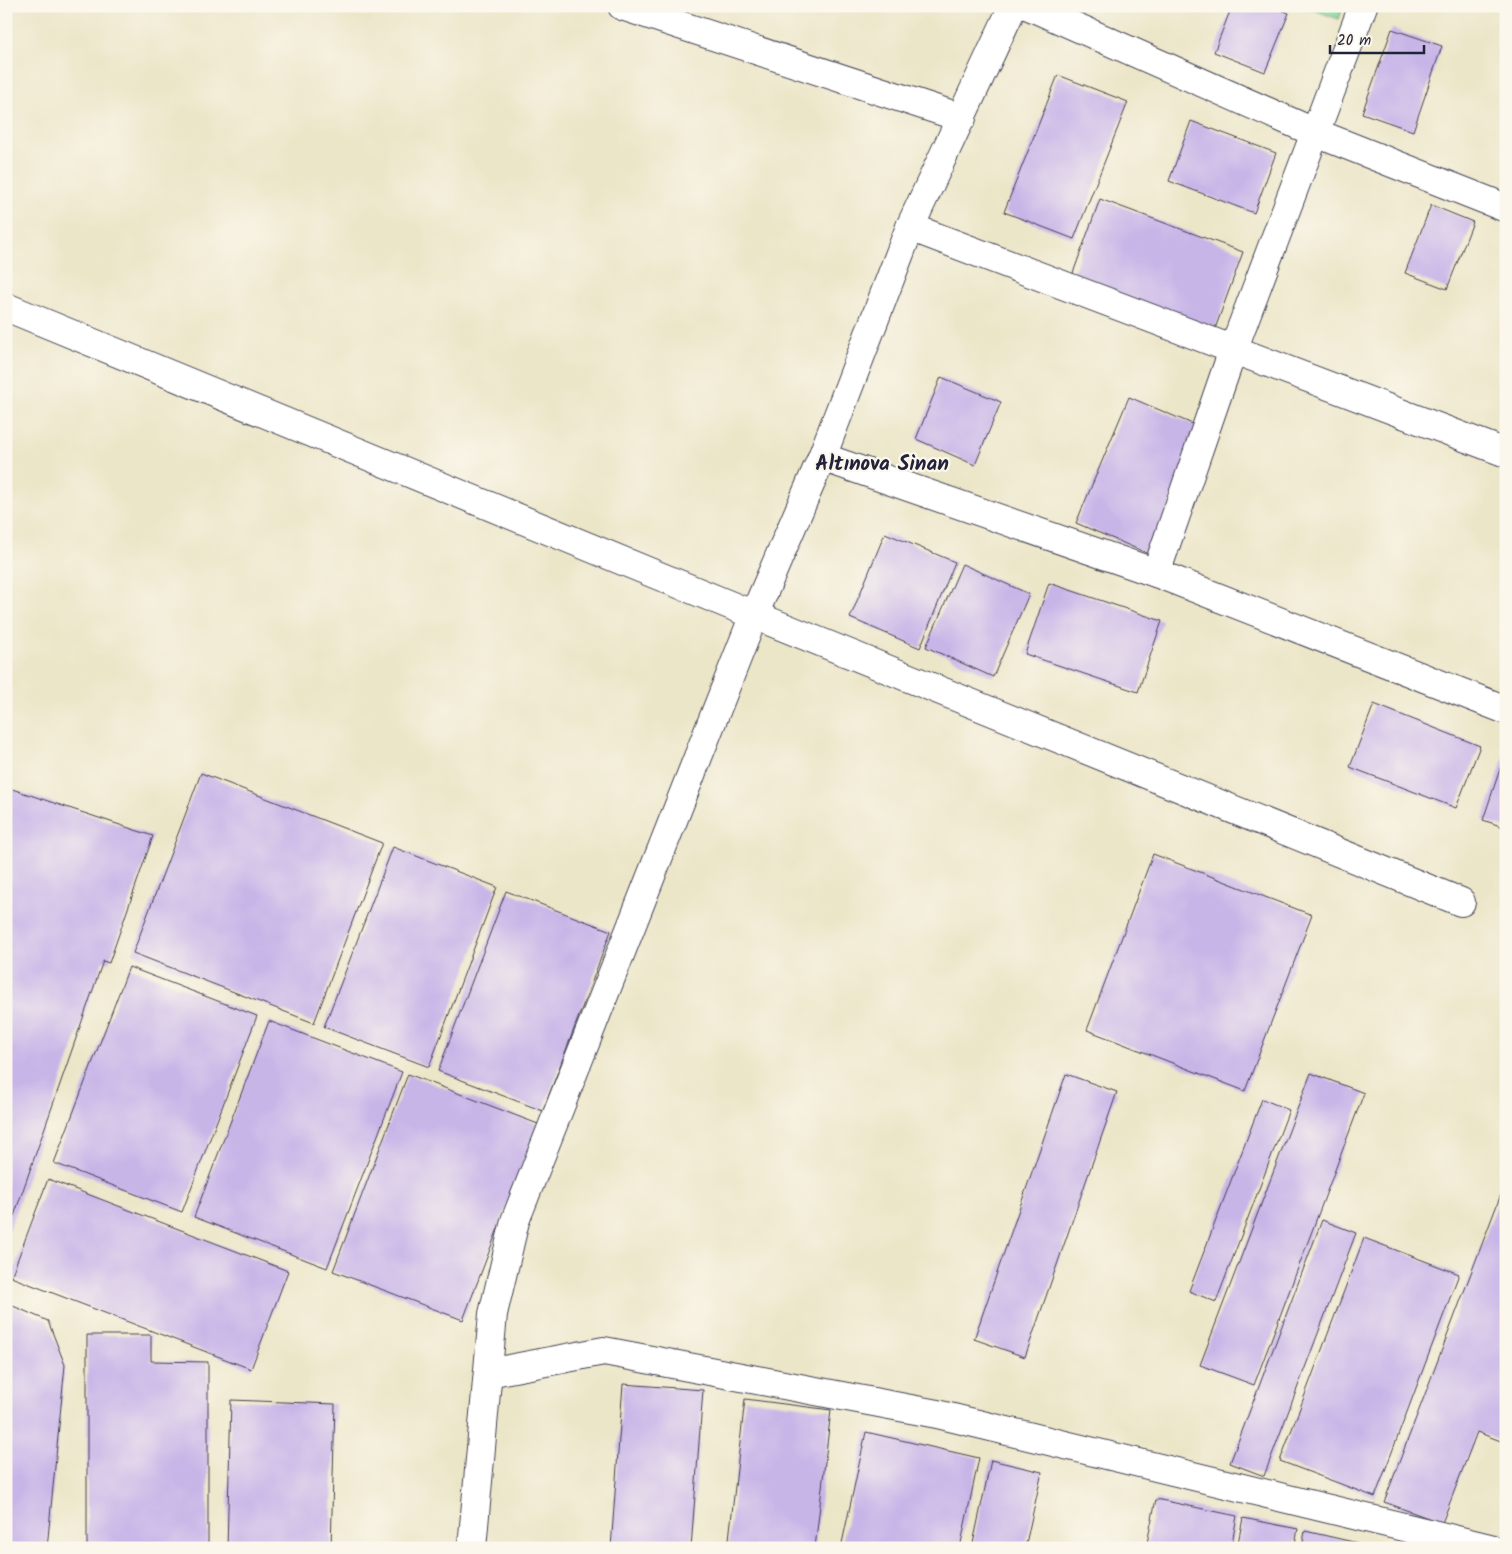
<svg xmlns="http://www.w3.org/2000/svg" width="1512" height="1554" font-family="Kalam,sans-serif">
	<rect width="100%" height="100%" fill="#fbf7ec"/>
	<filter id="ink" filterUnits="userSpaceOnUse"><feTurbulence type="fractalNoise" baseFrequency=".02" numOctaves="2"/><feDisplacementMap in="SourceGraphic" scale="10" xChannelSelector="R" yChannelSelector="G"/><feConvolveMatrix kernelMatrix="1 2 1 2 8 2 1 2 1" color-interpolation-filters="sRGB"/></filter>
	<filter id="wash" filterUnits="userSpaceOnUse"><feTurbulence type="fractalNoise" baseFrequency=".0096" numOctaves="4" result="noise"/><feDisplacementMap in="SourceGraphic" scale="20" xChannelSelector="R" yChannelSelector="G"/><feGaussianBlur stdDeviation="1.12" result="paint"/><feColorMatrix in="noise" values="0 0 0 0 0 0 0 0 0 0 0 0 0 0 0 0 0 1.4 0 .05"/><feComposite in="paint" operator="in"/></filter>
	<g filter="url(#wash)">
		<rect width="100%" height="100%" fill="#ece6c9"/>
		<polygon fill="#87db9d" stroke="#547e6c" points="1303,6 1343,6 1339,19"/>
		<g id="blocks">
			<g fill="#c8b5e8">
				<polygon points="1232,6 1272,6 1289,13 1265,72 1214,52"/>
				<polygon points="1392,29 1442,46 1413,131 1362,113"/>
				<polygon points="1058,75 1128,102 1074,239 1004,212"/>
				<polygon points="1191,121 1276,153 1254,213 1169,181"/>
				<polygon points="1100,199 1243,252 1208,348 1065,295"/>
				<polygon points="1431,205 1473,222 1447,289 1405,273"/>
				<polygon points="941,377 1001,402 975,465 916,439"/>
				<polygon points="1129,397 1202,428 1149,554 1076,523"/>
				<polygon points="885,533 955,562 920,648 850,618"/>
				<polygon points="962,564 1029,594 993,677 926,647"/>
				<polygon points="1049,583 1162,621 1138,692 1025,654"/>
				<polygon points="1374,704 1480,746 1456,808 1350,767"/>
				<polygon points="1505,754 1506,754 1506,828 1483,820"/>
				<polygon points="201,773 382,843 314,1023 133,953"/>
				<polygon points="6,787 153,836 109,963 103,961 7,1236"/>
				<polygon points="393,847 497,887 429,1067 324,1027"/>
				<polygon points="1153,854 1312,915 1245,1091 1087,1030"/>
				<polygon points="506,891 611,931 543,1111 438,1071"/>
				<polygon points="129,967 257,1016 182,1212 54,1163"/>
				<polygon points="269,1021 402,1072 327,1268 194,1217"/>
				<polygon points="1311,1073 1364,1093 1254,1385 1200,1365"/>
				<polygon points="408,1074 538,1124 463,1320 333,1271"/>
				<polygon points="1066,1074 1117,1092 1025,1357 974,1339"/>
				<polygon points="1262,1099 1289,1110 1216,1302 1189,1291"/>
				<polygon points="48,1179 288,1271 251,1369 11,1277"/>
				<polygon points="1506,1181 1506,1443 1477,1432 1442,1523 1384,1502"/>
				<polygon points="1322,1220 1356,1233 1264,1476 1230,1463"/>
				<polygon points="1364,1238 1459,1274 1375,1497 1280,1461"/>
				<polygon points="6,1303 48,1321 65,1365 47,1548 31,1548 6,1543"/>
				<polygon points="87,1335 151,1335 151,1361 208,1362 208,1548 87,1548"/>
				<polygon points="623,1384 703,1390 691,1548 611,1548"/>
				<polygon points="745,1399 831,1410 815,1548 728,1548"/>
				<polygon points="231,1400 335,1404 331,1548 227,1548"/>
				<polygon points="866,1432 979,1458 960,1548 841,1548"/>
				<polygon points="991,1460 1042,1472 1025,1548 972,1548"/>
				<polygon points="1156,1499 1237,1516 1231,1548 1146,1548"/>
				<polygon points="1243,1518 1298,1529 1294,1548 1237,1548"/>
				<polygon points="1305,1531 1358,1543 1357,1548 1302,1548"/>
			</g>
		</g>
	</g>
	<g filter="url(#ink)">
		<use href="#blocks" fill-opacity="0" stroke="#403f50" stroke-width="1"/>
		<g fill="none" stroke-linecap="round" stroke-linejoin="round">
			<defs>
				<g id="minor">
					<polyline points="622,6 962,118"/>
					<polyline points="1029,6 1316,133 1506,208"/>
					<polyline points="910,227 1506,453"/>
					<polyline points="6,307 754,615 1461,902"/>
					<polyline points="822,457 1156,573 1506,710"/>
					<polyline points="1156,573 1233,350 1363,6"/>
					<polyline points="488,1373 604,1351 937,1414 1490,1548"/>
					<polyline points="472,1548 493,1314 515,1221 754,615 822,457 910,227 1013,6"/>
				</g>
			</defs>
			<use href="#minor" stroke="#403f50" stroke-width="30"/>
			<use href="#minor" stroke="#fff" stroke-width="28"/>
		</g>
	</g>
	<g text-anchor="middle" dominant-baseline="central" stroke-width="4.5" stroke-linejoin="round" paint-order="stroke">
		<g font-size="21" font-weight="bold" fill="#22223b" stroke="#fbf7ec">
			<text x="882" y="464">Altınova Sinan</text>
		</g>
	</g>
	<rect width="1512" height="1554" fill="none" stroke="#fbf7ec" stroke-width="25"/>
	<path d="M1330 45v8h94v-8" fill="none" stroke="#22223b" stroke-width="2.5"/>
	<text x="1337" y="45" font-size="15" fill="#22223b" stroke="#fbf7ec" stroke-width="4" paint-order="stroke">20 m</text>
</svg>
